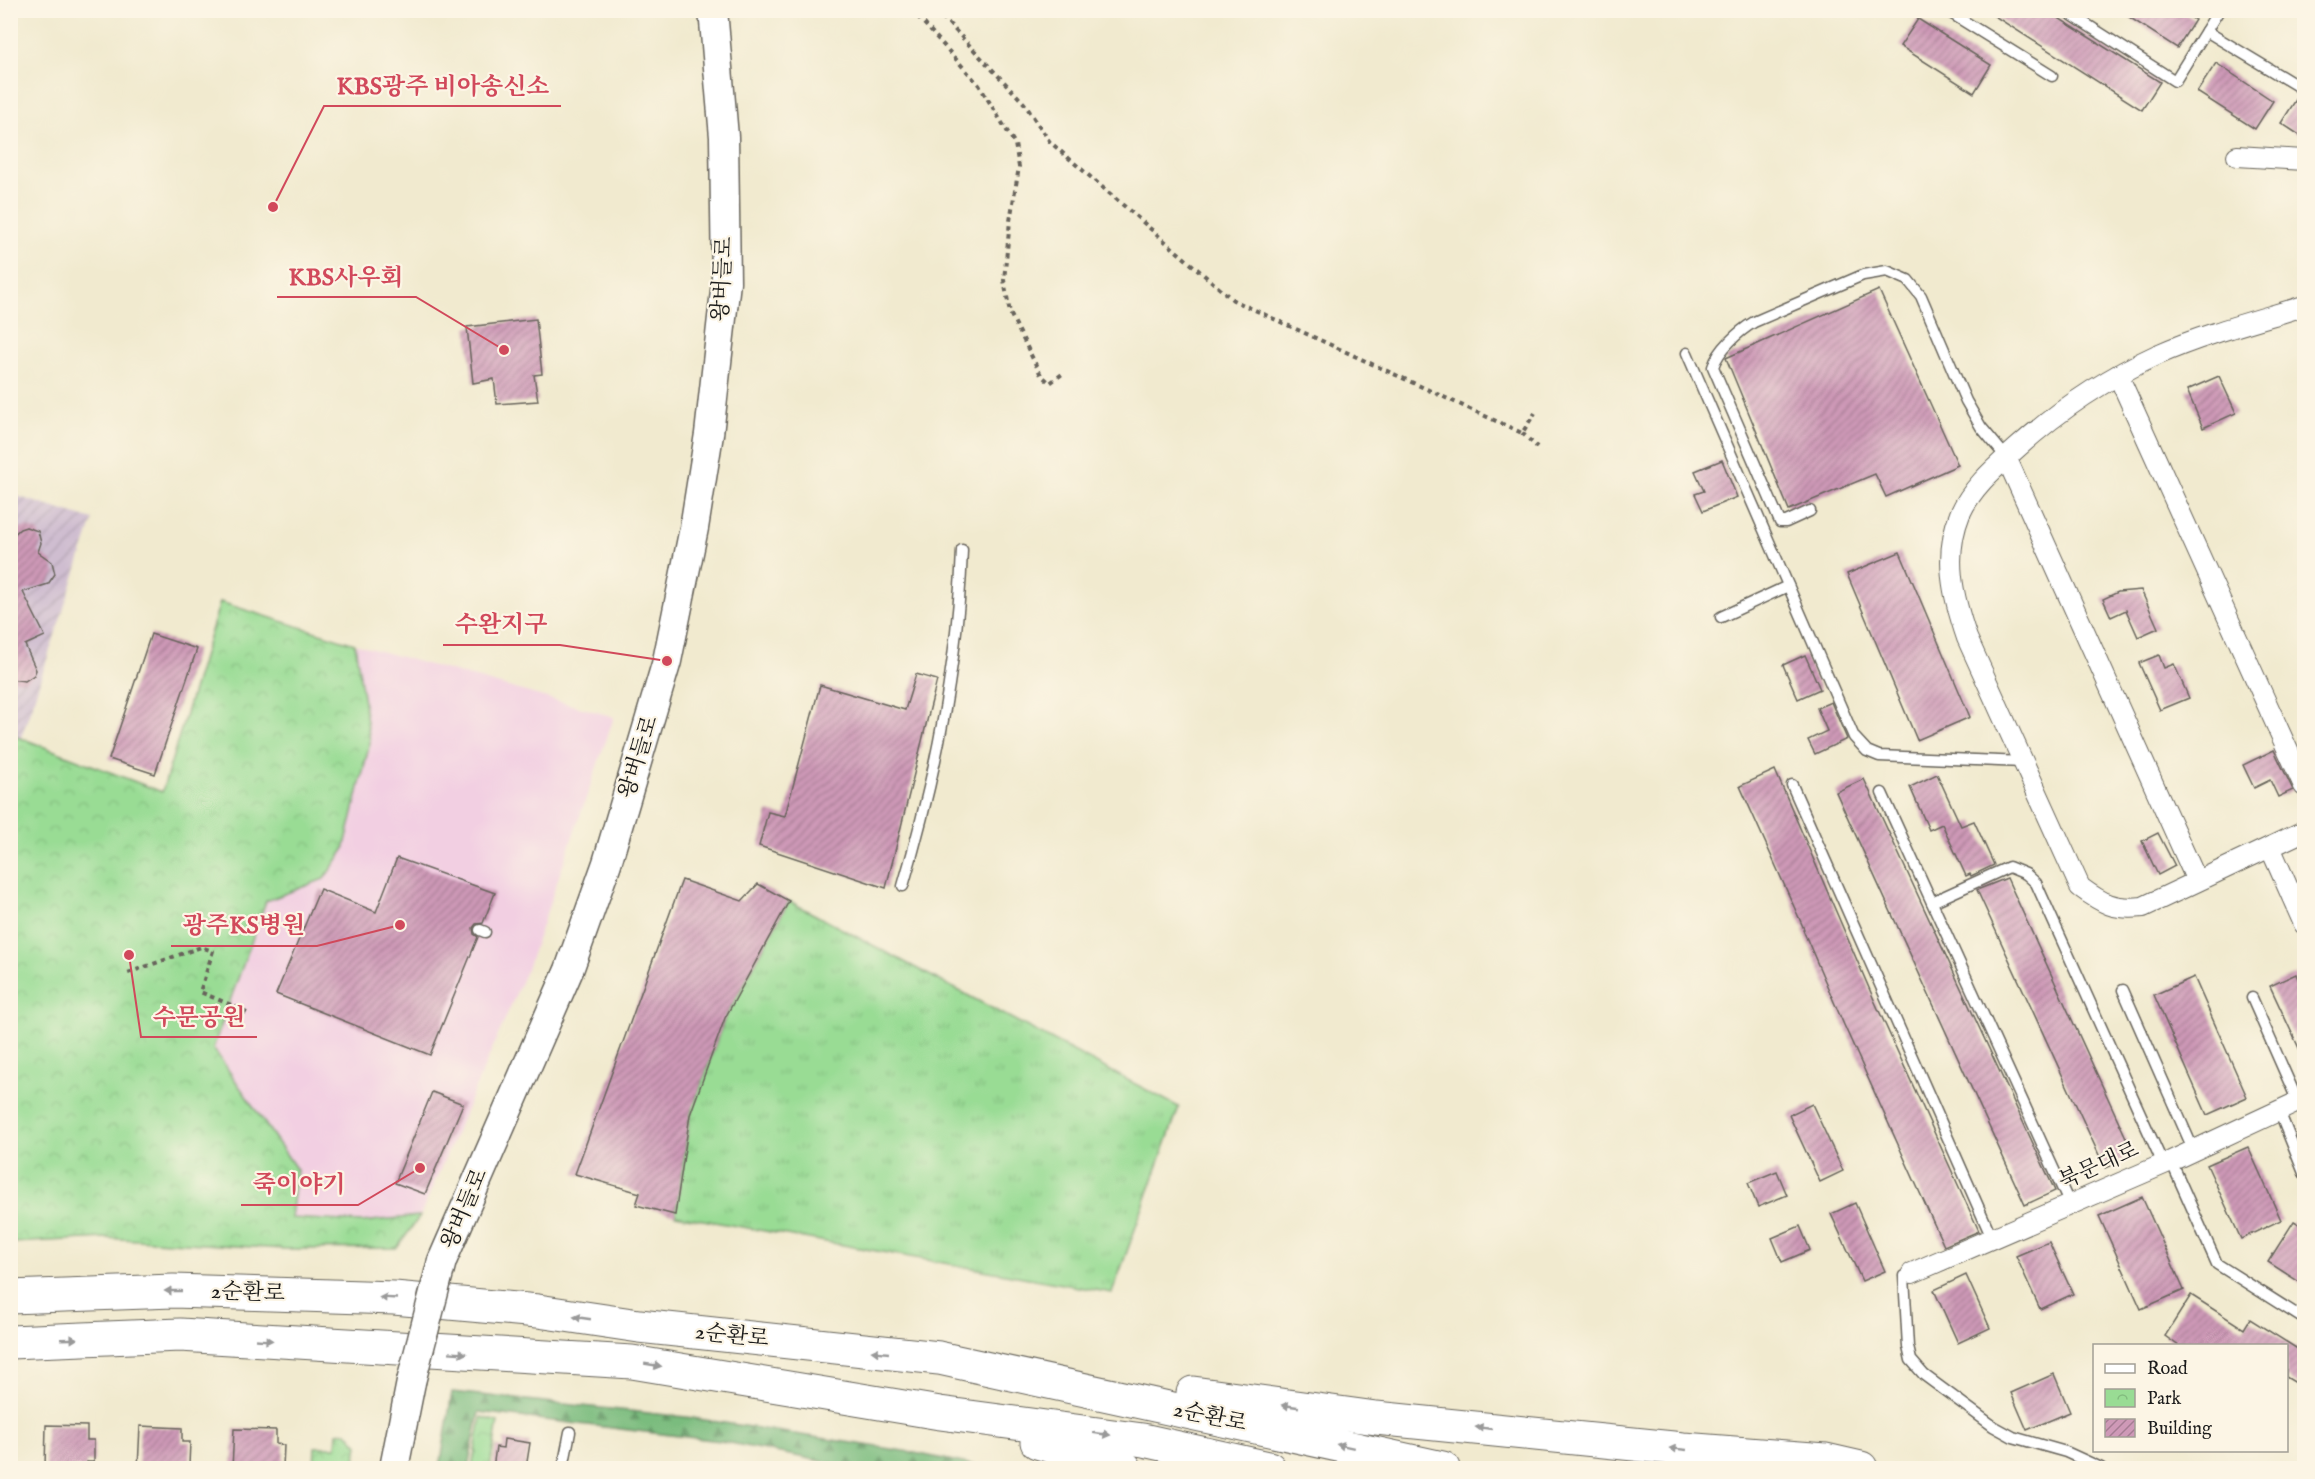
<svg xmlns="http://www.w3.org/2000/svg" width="2315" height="1479" font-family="'IM FELL English','Noto Serif KR',serif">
	<defs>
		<pattern id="industrial-furrows" width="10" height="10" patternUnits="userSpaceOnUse" patternTransform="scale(1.5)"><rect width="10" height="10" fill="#cfbdd0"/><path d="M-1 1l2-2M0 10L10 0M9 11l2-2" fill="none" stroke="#b1a2b2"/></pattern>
		<pattern id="grass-tufts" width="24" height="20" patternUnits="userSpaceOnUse" patternTransform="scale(1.5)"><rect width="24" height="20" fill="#99dc94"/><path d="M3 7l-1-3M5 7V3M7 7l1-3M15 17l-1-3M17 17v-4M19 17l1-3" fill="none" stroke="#83bc7f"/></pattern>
		<pattern id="forest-firs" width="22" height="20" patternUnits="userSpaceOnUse" patternTransform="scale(1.5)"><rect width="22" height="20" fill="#7abc7e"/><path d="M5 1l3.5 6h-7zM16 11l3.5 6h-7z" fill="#639866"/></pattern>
		<pattern id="park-crowns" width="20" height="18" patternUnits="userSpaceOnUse" patternTransform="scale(1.5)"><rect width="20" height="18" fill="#99dc94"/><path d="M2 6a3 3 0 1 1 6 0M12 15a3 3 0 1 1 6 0" fill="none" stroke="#83bc7f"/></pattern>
		<pattern id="building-hatch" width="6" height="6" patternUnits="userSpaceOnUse" patternTransform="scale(1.5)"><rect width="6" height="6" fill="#ce99b7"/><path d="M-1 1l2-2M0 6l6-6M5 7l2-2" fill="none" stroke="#a67c94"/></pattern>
	</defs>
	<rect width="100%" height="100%" fill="#fcf5e5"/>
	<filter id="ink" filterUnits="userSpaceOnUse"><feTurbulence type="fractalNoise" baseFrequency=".0167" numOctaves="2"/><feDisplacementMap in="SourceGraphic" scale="12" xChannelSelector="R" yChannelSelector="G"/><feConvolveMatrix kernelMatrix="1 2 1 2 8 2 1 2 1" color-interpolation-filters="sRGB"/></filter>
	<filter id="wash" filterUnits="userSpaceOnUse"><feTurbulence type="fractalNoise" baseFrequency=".008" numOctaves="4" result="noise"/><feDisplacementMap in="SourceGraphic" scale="24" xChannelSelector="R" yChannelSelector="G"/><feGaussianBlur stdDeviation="1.35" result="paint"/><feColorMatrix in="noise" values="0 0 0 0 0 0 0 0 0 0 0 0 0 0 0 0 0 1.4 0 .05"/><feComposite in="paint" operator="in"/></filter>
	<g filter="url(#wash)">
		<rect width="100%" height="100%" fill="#f1eacf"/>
		<polygon fill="#f2cfe2" points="355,644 614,717 528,966 420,1216 362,1222 291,1218 213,1048 266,901 323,879 370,742"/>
		<polygon fill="url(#industrial-furrows)" points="10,494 93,520 21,738 10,736"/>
		<polygon fill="url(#grass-tufts)" stroke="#5a7c58" stroke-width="1.5" points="789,901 1179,1107 1112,1293 675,1215 690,1115 725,1018"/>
		<polygon fill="url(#forest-firs)" stroke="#4b6c4d" stroke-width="1.5" points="452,1392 686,1417 910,1452 987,1468 855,1468 720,1441 479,1412 468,1468 440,1468"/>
		<g fill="url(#park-crowns)" stroke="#5a7c58" stroke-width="1.5">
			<polygon points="220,602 355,644 370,742 344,850 324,879 266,901 213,1048 297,1170 291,1218 362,1222 420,1216 397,1248 285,1249 105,1238 11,1243 11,736 21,738 162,792"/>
			<polygon points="481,1417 498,1422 490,1468 472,1468"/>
			<polygon points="347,1432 358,1445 354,1468 314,1468 315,1447 336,1447 337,1433"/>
		</g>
		<g id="blocks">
			<g fill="url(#building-hatch)">
				<polygon points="1985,10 2046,10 2160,82 2142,110"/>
				<polygon points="2118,10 2179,10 2195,20 2177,48"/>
				<polygon points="1918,19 1991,65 1974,93 1900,46"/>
				<polygon points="2216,63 2273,101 2255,129 2197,92"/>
				<polygon points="2299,95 2304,97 2304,138 2281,123"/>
				<polygon points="1879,290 1958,465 1886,497 1875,474 1789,510 1726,358"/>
				<polygon points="536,319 542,374 534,375 538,401 497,404 494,379 473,383 467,327"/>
				<polygon points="2219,376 2236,413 2203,428 2187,390"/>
				<polygon points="1722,460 1737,497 1703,511 1695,494 1704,491 1695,471"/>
				<polygon points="26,527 38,531 41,543 38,552 52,562 55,574 48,584 23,592 45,636 25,645 36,670 34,675 25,681 10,679 10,538 20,529"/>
				<polygon points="1900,552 1970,717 1917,740 1847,574"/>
				<polygon points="2141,590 2158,628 2138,637 2126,610 2111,617 2103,599 2118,592"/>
				<polygon points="151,634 197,649 155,774 109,759"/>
				<polygon points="1805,655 1820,689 1798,699 1783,665"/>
				<polygon points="2159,655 2164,668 2174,664 2189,698 2160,710 2139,663"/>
				<polygon points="916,674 937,680 886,888 759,846 768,812 785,816 820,685 905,710"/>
				<polygon points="1831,702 1847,739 1815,754 1808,740 1827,731 1817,708"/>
				<polygon points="2274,750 2293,790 2278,797 2270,780 2254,788 2243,765"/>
				<polygon points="1775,770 1875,1002 1979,1231 1944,1246 1844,1025 1803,930 1804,929 1740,786"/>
				<polygon points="1937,774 1961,826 1974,821 1994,865 1971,876 1970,874 1966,876 1942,824 1929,830 1910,787"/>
				<polygon points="1864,779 2055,1191 2025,1205 1836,792"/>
				<polygon points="2158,833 2175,866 2158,875 2142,841"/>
				<polygon points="397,858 495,893 483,923 476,924 473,928 474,934 478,937 430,1055 276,994 320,889 376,912"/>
				<polygon points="2007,878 2134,1155 2105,1168 1977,890"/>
				<polygon points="682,880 742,901 758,884 789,901 725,1018 690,1115 675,1215 636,1205 640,1193 575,1174"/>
				<polygon points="2296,974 2304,992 2304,1059 2270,986"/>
				<polygon points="2194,977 2247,1097 2207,1115 2154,995"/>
				<polygon points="432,1092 463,1104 425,1194 395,1183"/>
				<polygon points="1812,1104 1843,1171 1820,1182 1789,1115"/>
				<polygon points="2248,1147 2281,1220 2241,1239 2207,1165"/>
				<polygon points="1777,1171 1787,1195 1758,1207 1748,1183"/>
				<polygon points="2142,1197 2184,1290 2141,1309 2099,1216"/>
				<polygon points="1855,1203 1885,1271 1862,1281 1831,1214"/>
				<polygon points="2294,1221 2304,1227 2304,1285 2268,1262"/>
				<polygon points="1800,1226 1810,1250 1782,1262 1772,1238"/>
				<polygon points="2049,1242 2073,1294 2040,1309 2016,1256"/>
				<polygon points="1966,1275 1990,1328 1958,1343 1934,1290"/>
				<polygon points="2191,1295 2244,1329 2250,1319 2304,1353 2304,1388 2286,1377 2286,1346 2179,1346 2165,1336"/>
				<polygon points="2054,1374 2070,1412 2027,1430 2011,1393"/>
				<polygon points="46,1425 87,1426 87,1440 94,1440 94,1462 87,1462 87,1468 45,1468"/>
				<polygon points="140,1426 182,1428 182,1442 190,1442 189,1465 182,1464 182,1468 138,1468"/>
				<polygon points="234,1429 276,1430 276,1444 284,1445 283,1467 232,1468"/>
				<polygon points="504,1439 530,1443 526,1468 493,1468 496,1447 503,1448"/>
			</g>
		</g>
	</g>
	<g filter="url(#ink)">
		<use href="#blocks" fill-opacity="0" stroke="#67645b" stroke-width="1.5"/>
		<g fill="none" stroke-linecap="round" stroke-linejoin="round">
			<defs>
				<g id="lane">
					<polyline points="1946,10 2052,76"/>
					<polyline points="2064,10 2175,81 2219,10"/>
					<polyline points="2206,31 2304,90"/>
					<polyline points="1687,353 1854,737 1867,751 1879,756 2023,762"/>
					<path d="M1810 511 1786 522H1780L1713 367C1718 350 1739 331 1754 322L1863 275 1887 271 1908 280 1921 296 1966 401 1981 427 2006 457"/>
					<polyline points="1721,617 1788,586"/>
					<polyline points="1792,785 1992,1238"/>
					<polyline points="1882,793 2070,1205"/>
					<path d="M903 886C935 778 958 663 962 550"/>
					<polyline points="1932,902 2009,867 2026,874 2036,883 2163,1164"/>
					<polyline points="480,930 485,932"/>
					<polyline points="2123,990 2194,1151"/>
					<polyline points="2252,998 2298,1102"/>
					<polyline points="2279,1111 2304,1173"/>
					<polyline points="2171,1161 2217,1264 2304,1319"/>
					<polyline points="1912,1273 1904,1276 1908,1347 1911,1360 1924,1375 1993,1426 2013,1437 2066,1452 2101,1468"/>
					<polyline points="563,1468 570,1432"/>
				</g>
				<g id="street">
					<polyline points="2237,156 2304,160"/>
					<path d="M2304 306C2255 321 2204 334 2157 355 2105 379 2059 410 2017 448 1996 467 1972 487 1960 514 1943 556 1953 597 1967 638L2080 887C2103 904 2114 910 2143 907L2304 831"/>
					<polyline points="2118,375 2304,786"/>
					<polyline points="2006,457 2197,881"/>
					<polyline points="2270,847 2304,924"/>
					<polyline points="1912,1273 2171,1161 2304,1099"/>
				</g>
				<g id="secondary">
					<polyline points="442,1261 569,970 607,863 667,661 694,528 709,434 726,282 724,137 713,10"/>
					<polyline points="394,1468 411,1382"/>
				</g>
				<g id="highway">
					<polyline points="10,1297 173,1291 394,1298 538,1311 639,1326 939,1358 1443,1468"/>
					<polyline points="10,1342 180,1335 632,1362 940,1413 1143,1440 1269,1468"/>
					<polyline points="1193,1393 1376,1418 1683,1449 1826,1460 1861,1468"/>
					<polyline points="1037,1442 1125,1468"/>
				</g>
			</defs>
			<use href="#lane" stroke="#67645b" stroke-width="13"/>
			<use href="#street" stroke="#67645b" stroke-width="22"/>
			<use href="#secondary" stroke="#67645b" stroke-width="31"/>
			<use href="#highway" stroke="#67645b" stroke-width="35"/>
			<g stroke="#67645b" stroke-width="4" stroke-dasharray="4.5 4.5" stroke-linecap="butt">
				<polyline points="912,10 979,85 1015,144 1019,167 1010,221 1004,280 1010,313 1041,375 1050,383 1065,372"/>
				<polyline points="936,10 1024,103 1050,142 1233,300 1522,433 1535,413"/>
				<polyline points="1522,433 1537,447"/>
				<polyline points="128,973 201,947 213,951 200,992 229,1004 247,1013"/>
			</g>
			<use href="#lane" stroke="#fff" stroke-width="10"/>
			<use href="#street" stroke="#fff" stroke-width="20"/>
			<use href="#secondary" stroke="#fff" stroke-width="28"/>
			<use href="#highway" stroke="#fff" stroke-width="33"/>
			<defs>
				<polyline id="secondary-bridge" points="411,1382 442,1261"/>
			</defs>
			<use href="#secondary-bridge" stroke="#67645b" stroke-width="31" stroke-linecap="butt"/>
			<use href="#secondary-bridge" stroke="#fff" stroke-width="28"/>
		</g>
		<defs><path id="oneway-solid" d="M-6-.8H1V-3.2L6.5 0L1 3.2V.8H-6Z" transform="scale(1.5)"/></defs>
		<g fill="#999">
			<use href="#oneway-solid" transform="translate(173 1291) rotate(180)"/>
			<use href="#oneway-solid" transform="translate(388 1298) rotate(-177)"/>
			<use href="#oneway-solid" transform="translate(582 1318) rotate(-172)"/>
			<use href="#oneway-solid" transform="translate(69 1339) rotate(-2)"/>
			<use href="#oneway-solid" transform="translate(264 1340) rotate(3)"/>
			<use href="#oneway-solid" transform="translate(880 1352) rotate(-174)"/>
			<use href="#oneway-solid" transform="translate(458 1353) rotate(4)"/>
			<use href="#oneway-solid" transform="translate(653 1365) rotate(9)"/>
			<use href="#oneway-solid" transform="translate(1290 1406) rotate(-172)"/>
			<use href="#oneway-solid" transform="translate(1484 1428) rotate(-174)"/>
			<use href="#oneway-solid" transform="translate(1102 1434) rotate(8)"/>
			<use href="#oneway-solid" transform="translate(1345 1446) rotate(-168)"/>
			<use href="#oneway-solid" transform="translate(1678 1449) rotate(-174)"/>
		</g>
	</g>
	<g text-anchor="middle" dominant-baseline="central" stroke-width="4.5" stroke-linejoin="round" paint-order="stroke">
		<g font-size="22" fill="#1c1c1c" stroke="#fcf5e5">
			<text transform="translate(723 279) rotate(-87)">왕버들로</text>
			<text transform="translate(639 757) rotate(-73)">왕버들로</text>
			<text transform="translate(2099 1166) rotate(-24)">북문대로</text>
			<text transform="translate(465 1209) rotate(-67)">왕버들로</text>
			<text transform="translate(248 1293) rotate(2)">2순환로</text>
			<text transform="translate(732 1336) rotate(6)">2순환로</text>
			<text transform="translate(1210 1417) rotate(12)">2순환로</text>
		</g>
	</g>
	<path fill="none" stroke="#d1495b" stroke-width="2" d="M273 207L324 106H561M504 350L416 297H277M667 661L560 645H443M400 925L317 946H171M129 955L141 1037H257M420 1168L358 1205H241"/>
	<g fill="#d1495b" stroke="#fcf5e5" stroke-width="2">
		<circle cx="273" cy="207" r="6"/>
		<circle cx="504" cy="350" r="6"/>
		<circle cx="667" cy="661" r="6"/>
		<circle cx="400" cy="925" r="6"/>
		<circle cx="129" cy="955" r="6"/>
		<circle cx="420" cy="1168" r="6"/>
	</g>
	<g font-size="24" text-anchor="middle" font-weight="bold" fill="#d1495b" stroke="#fcf5e5" stroke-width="4.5" stroke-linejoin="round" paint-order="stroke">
		<text x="443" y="94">KBS광주 비아송신소</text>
		<text x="346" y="285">KBS사우회</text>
		<text x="501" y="632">수완지구</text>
		<text x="244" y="933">광주KS병원</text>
		<text x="199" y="1025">수문공원</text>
		<text x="299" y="1192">죽이야기</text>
	</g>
	<rect width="2315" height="1479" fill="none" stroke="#fcf5e5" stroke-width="36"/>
	<rect x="2093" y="1344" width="195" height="108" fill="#fcf5e5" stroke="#a29e95" stroke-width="1.5"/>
	<rect x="2105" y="1364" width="30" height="9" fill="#ffffff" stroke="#a29e95" stroke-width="1.5"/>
	<text x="2147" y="1374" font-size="18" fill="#1c1c1c">Road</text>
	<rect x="2105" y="1389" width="30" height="18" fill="url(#park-crowns)" stroke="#a29e95" stroke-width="1.5"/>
	<text x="2147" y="1404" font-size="18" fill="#1c1c1c">Park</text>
	<rect x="2105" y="1419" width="30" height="18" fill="url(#building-hatch)" stroke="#a29e95" stroke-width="1.5"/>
	<text x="2147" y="1434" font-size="18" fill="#1c1c1c">Building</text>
</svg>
